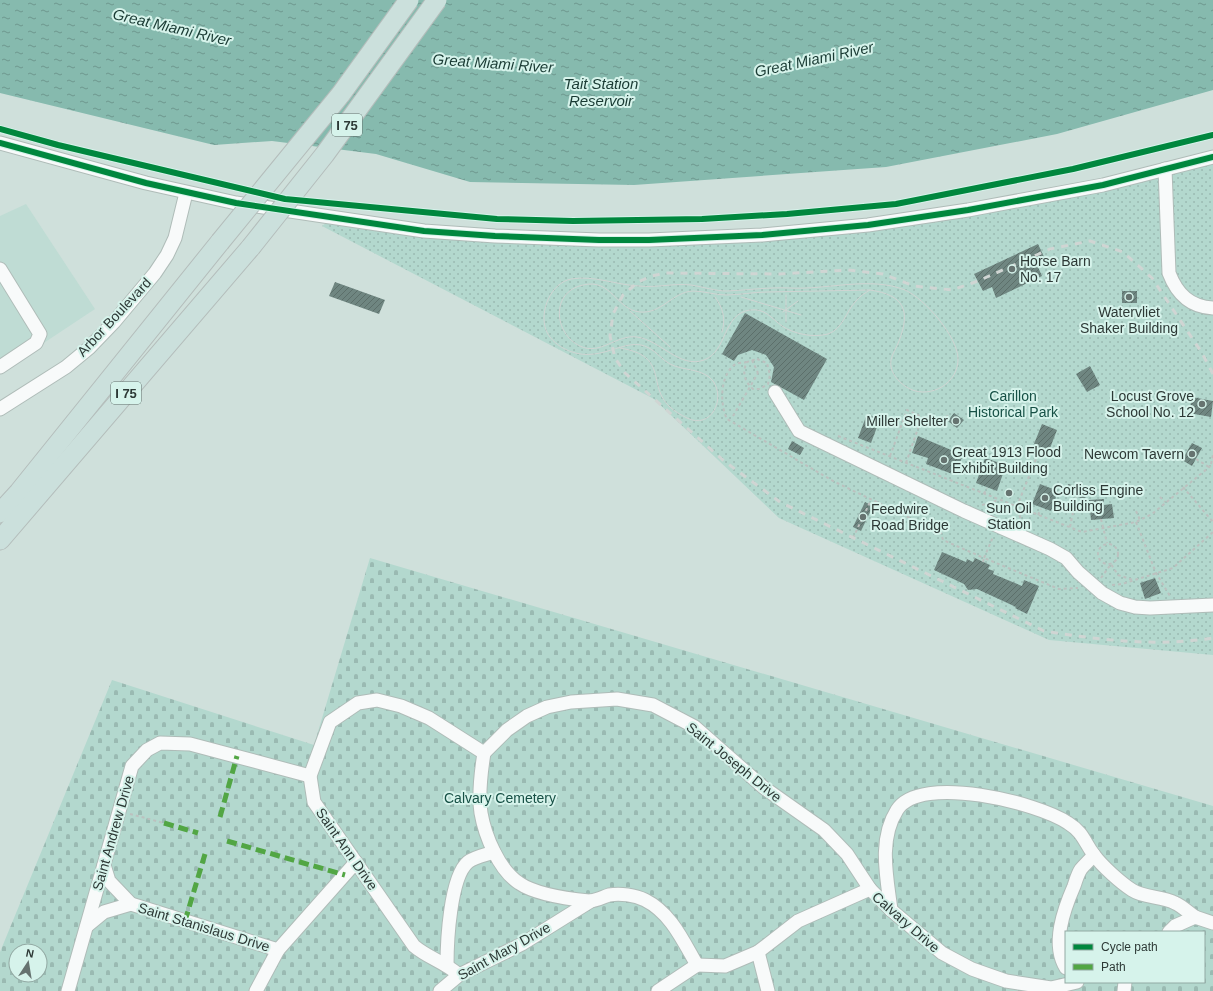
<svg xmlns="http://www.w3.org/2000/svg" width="1213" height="991" font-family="Arial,sans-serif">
	<defs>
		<pattern id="cemetery-stones" width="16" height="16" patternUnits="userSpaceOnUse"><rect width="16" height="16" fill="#b3d8ce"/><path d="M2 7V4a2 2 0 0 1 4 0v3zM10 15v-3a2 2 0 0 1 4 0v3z" fill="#9abab2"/></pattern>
		<pattern id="park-dots" width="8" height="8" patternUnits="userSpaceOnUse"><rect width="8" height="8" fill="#b3d8ce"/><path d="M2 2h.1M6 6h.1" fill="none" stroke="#9abab2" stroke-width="1.8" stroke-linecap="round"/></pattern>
		<pattern id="water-ripples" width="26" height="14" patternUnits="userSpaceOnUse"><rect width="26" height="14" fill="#86baae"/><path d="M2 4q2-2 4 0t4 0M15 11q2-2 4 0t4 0" fill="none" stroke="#6e988e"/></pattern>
		<pattern id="building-hatch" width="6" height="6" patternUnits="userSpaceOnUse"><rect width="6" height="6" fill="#6f8681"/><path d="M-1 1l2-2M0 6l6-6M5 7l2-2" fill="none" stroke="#5c6f6a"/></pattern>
	</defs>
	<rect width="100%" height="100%" fill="#cfe0db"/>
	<polygon fill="#bfdcd4" points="26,204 95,309 0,372 0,216"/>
	<path fill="url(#cemetery-stones)" fill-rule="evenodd" d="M370 558 1213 806V991H0V952L112 680 314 745ZM1066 932H1204V982H1066ZM16 951H40V975H16Z"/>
	<polygon fill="url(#park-dots)" points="1213,157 1213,655 1049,640 779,518 654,399 322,226 333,218 565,239 868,225"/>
	<polygon fill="url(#water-ripples)" points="0,0 1213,0 1213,90 1057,134 886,167 634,185 470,182 376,154 272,141 214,145 0,93"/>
	<g fill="url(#building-hatch)">
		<polygon points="1038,244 1046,261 1037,265 1042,276 996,298 992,287 983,291 974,274"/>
		<polygon points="335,282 385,300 379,314 329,296"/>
		<rect x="1122" y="291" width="15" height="12"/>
		<polygon points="745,313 827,359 804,400 771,382 774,367 766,355 752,350 738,355 734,361 722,354"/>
		<polygon points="1090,366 1100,385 1087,392 1076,374"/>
		<polygon points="1192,397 1213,401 1211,417 1189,413"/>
		<polygon points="954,413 964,420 957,428 948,421"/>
		<polygon points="867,414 880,419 871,443 858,438"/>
		<polygon points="1042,424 1057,430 1047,456 1032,449"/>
		<polygon points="918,436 963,455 955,475 926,464 928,458 912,453"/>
		<polygon points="792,441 804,448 800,455 788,449"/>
		<polygon points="1192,443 1202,448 1192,466 1182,460"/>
		<polygon points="985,458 1006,465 997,491 976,483"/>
		<polygon points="1040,484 1058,491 1051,511 1032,504"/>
		<polygon points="1068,484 1088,489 1085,499 1066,494"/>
		<polygon points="1104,499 1104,505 1112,504 1114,518 1091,520 1089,500"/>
		<polygon points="865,502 873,506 861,531 853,527"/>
		<polygon points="942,552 966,562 967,559 973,562 975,558 990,565 988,569 994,571 993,574 1022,586 1024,580 1039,586 1027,614 1015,608 1016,607 977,589 968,590 964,584 934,570"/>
		<polygon points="1155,578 1161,593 1145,599 1140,583"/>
	</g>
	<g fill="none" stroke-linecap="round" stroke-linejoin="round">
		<defs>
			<g id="minor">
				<polyline points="0,143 146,183 236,203 424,231 495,236 599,240 649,240 762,235 868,225 968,210 1103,185 1213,157"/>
				<path d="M1165 169 1169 273C1177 294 1190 307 1213 308"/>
				<polyline points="0,269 40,334 36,343 0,367"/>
				<polyline points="775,392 799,431 964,511 1050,549 1066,558 1078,572 1102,593 1120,603 1135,607 1150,608 1213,605"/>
				<polyline points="0,409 66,367 89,348 114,322 155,273 167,255 175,238 186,193"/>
				<polyline points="484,753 507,730 527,716 547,707 571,702 617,699 653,705 695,727 763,787 824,830 847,854 870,889 891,910 942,953 972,969 1006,981 1051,988 1077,982"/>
				<path d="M484 753C481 772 478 794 481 813 485 836 499 870 519 883 535 894 569 899 589 901 596 901 603 897 609 895 620 893 635 895 645 900 671 913 683 941 697 965"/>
				<polyline points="104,865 109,881 131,904 278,950"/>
				<path d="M891 910C887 878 878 840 897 810 920 773 1039 803 1068 823 1084 833 1084 842 1094 855 1102 866 1121 883 1132 890 1144 898 1162 896 1175 903 1182 906 1189 913 1195 917"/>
				<polyline points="87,926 104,912 131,904"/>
				<polyline points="1169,932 1175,926 1195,917 1213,923"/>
				<polyline points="758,952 768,991"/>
				<path d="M447 965C447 942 450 877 468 862 474 857 485 855 494 852"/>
				<polyline points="697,965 725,966 758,952 798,921 870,889"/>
				<path d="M1066 968C1051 944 1064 909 1074 886 1076 880 1078 873 1081 869 1085 864 1090 860 1094 855"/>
				<path d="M459 975C445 962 428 958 414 946L314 802 310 776 330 722 358 703 377 700 401 706 429 718 484 753"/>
				<polyline points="68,991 132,766 147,750 160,743 190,744 310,776"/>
				<polyline points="256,991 278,950 356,862"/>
				<polyline points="440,991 459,975 522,944 591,901"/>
				<polyline points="658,991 697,965"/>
				<polyline points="1124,991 1125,982"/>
			</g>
			<g id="highway">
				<polyline points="0,513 19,492 220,242"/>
				<polyline points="0,540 251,247"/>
			</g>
		</defs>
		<use href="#minor" stroke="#afbcb8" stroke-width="15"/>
		<use href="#highway" stroke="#b4bdbb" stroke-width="21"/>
		<g stroke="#bcc1bf" stroke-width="2" stroke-dasharray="3 3" stroke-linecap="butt">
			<path d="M757 359 767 363 770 375 768 384 760 389H753C744 381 742 372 747 362Z"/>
			<polyline points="752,360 758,373"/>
			<path d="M747 362C742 363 736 362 732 367 720 379 720 405 727 419L833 481 941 533 943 540 984 558 993 537"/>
			<polyline points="838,436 1082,532 1136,522 1152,514 1213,464"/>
			<path d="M890 456 907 410C922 417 932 424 948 416"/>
			<polyline points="1196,459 1209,467"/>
			<polyline points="906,463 922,417"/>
			<polyline points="1211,464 1213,455"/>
			<polyline points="1183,487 1213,522"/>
			<polyline points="984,494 987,488"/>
			<polyline points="1160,497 1165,502"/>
			<polyline points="982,505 999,500"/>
			<polyline points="1136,511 1140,520"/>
			<polyline points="1038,515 1041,509"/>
			<polyline points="1101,519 1107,543"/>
			<polyline points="1136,522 1156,573 1170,596"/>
			<polyline points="1022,524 1017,506 1038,454"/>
			<polyline points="1070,527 1076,497"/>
			<polyline points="853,538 871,500"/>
			<circle cx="1108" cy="554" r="10"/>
			<polyline points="983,562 984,558 1059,589 1078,588"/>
			<polyline points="1101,578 1111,564 1118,575 1133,580"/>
			<polyline points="1112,585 1122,584 1173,568 1213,532"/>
			<polyline points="130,814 164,823"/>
		</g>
		<use href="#minor" stroke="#f8fafa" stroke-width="13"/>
		<use href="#highway" stroke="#cbe0dc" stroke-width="19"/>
		<g stroke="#d0d5d3" stroke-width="1">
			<path d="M715 297C723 308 726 319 722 332"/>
			<polyline points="741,297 801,315"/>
			<polyline points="630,311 670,347"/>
			<polyline points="783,312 798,301"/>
			<polyline points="786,322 786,295"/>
			<path d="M620 348C670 356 646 385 670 407 674 411 681 415 687 418 711 430 726 399 713 381 703 368 683 371 670 364 662 360 657 352 649 348 625 334 599 368 563 348 556 344 549 338 546 330 539 311 551 283 571 279 594 275 616 285 639 286 656 288 674 283 691 285 704 287 715 291 727 291 749 290 769 287 790 288 827 290 870 276 905 290 925 299 957 336 958 358 959 383 931 399 910 389 900 384 889 373 891 360 892 354 897 347 899 341 911 310 904 295 870 290 836 291 801 291 767 292 753 292 740 295 726 295 715 295 704 291 693 291 672 292 662 314 640 312 616 310 612 278 583 285 550 292 554 334 580 346 600 356 617 334 637 337 660 340 680 369 704 360 728 351 722 314 750 310 765 308 771 318 782 326 794 334 813 338 828 334 843 329 846 311 856 301 860 296 865 293 870 290"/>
		</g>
		<path stroke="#d0d5d3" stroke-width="3" stroke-dasharray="7 7" stroke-linecap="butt" d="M1213 374 1202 353 1152 278 1123 252 1090 241 1050 249 978 281 952 290 914 286 883 274 848 270 779 274 665 273 652 276 638 282 623 295 613 314 610 336 615 358 625 373 724 461 780 502 1044 631C1100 640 1157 647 1213 638"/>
		<defs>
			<g id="highway-bridge">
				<polyline points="220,242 341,94 409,0"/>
				<polyline points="251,247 325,154 437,0"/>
			</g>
		</defs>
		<use href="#highway-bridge" stroke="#b4bdbb" stroke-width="21" stroke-linecap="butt"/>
		<polyline stroke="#bcc1bf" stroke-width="2" stroke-dasharray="3 3" stroke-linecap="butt" points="733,416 758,373"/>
		<use href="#highway-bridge" stroke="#cbe0dc" stroke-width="19"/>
		<g stroke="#52a644" stroke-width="5" stroke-dasharray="10 5" stroke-linecap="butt">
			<polyline points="220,817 237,756"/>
			<polyline points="164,823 198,833"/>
			<polyline points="227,841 345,875"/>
			<polyline points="185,921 205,854"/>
		</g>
		<defs>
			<g id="cycleway">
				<polyline points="0,129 58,145 285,199 497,219 573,221 702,219 787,214 896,204 1073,169 1213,135"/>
				<polyline points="0,143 146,183 236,203 424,231 495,236 599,240 649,240 762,235 868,225 968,210 1103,185 1213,157"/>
			</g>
		</defs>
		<use href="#cycleway" stroke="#d6f3eb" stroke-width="8"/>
		<use href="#cycleway" stroke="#00873e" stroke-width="6"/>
	</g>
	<g fill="#667370" stroke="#d6f3eb" stroke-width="1.5">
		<circle cx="1012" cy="269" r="4"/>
		<circle cx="1129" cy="297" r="4"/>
		<circle cx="1202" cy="404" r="4"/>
		<circle cx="956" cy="421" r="4"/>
		<circle cx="1192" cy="454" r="4"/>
		<circle cx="944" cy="460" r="4"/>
		<circle cx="1009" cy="493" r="4"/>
		<circle cx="1045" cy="498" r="4"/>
		<circle cx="863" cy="517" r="4"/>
	</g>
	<g text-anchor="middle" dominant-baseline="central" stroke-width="4" stroke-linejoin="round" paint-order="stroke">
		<g fill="#d6f3eb" stroke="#60716c" stroke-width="1">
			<rect x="332" y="114" width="30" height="22" rx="3"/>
			<rect x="111" y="382" width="30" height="22" rx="3"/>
		</g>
		<g font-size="13" font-weight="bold" fill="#2d3936">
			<text x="347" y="125">I 75</text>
			<text x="126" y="393">I 75</text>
		</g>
		<g font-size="14" fill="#2d3936" stroke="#d6f3eb" text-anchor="start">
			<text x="1020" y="261">Horse Barn<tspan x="1020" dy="16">No. 17</tspan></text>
			<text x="1129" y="312" text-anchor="middle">Watervliet<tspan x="1129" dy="16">Shaker Building</tspan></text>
			<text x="1194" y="396" text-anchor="end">Locust Grove<tspan x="1194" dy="16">School No. 12</tspan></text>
			<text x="948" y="421" text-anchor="end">Miller Shelter</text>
			<text x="952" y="452">Great 1913 Flood<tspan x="952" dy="16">Exhibit Building</tspan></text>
			<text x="1184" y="454" text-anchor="end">Newcom Tavern</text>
			<text x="1053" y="490">Corliss Engine<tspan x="1053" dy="16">Building</tspan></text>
			<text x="1009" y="508" text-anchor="middle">Sun Oil<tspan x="1009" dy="16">Station</tspan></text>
			<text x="871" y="509">Feedwire<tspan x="871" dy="16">Road Bridge</tspan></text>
		</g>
		<g font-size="14" fill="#2d3936" stroke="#d6f3eb">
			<text transform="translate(114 317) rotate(-47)">Arbor Boulevard</text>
			<text transform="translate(734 762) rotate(39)">Saint Joseph Drive</text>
			<text transform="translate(113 833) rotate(-74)">Saint Andrew Drive</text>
			<text transform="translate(347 849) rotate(55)">Saint Ann Drive</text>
			<text transform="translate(906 922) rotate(41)">Calvary Drive</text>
			<text transform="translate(204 927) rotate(17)">Saint Stanislaus Drive</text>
			<text transform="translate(504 951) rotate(-29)">Saint Mary Drive</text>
		</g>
		<g font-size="14" fill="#165045" stroke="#d6f3eb">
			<text x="1013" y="396">Carillon<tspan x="1013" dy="16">Historical Park</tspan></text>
			<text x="500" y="798">Calvary Cemetery</text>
		</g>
		<g font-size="15" font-style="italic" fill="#193a33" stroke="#d6f3eb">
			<text transform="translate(172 27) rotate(13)">Great Miami River</text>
			<text transform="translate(814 59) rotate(-12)">Great Miami River</text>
			<text transform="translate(493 63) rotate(4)">Great Miami River</text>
			<text x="601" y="83">Tait Station<tspan x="601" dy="17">Reservoir</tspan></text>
		</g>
	</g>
	<rect x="1065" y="931" width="140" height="52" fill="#d6f3eb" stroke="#92a9a3"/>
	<rect x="1073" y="944" width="20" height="6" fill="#00873e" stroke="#92a9a3"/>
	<text x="1101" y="951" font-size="12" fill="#2d3936">Cycle path</text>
	<rect x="1073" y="964" width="20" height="6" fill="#52a644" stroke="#92a9a3"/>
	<text x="1101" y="971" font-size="12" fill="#2d3936">Path</text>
	<g transform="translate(28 963) rotate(12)"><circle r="19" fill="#d6f3eb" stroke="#92a9a3"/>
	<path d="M0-3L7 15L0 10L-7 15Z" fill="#667370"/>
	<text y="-6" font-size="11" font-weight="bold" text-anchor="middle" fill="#2d3936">N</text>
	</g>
</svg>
